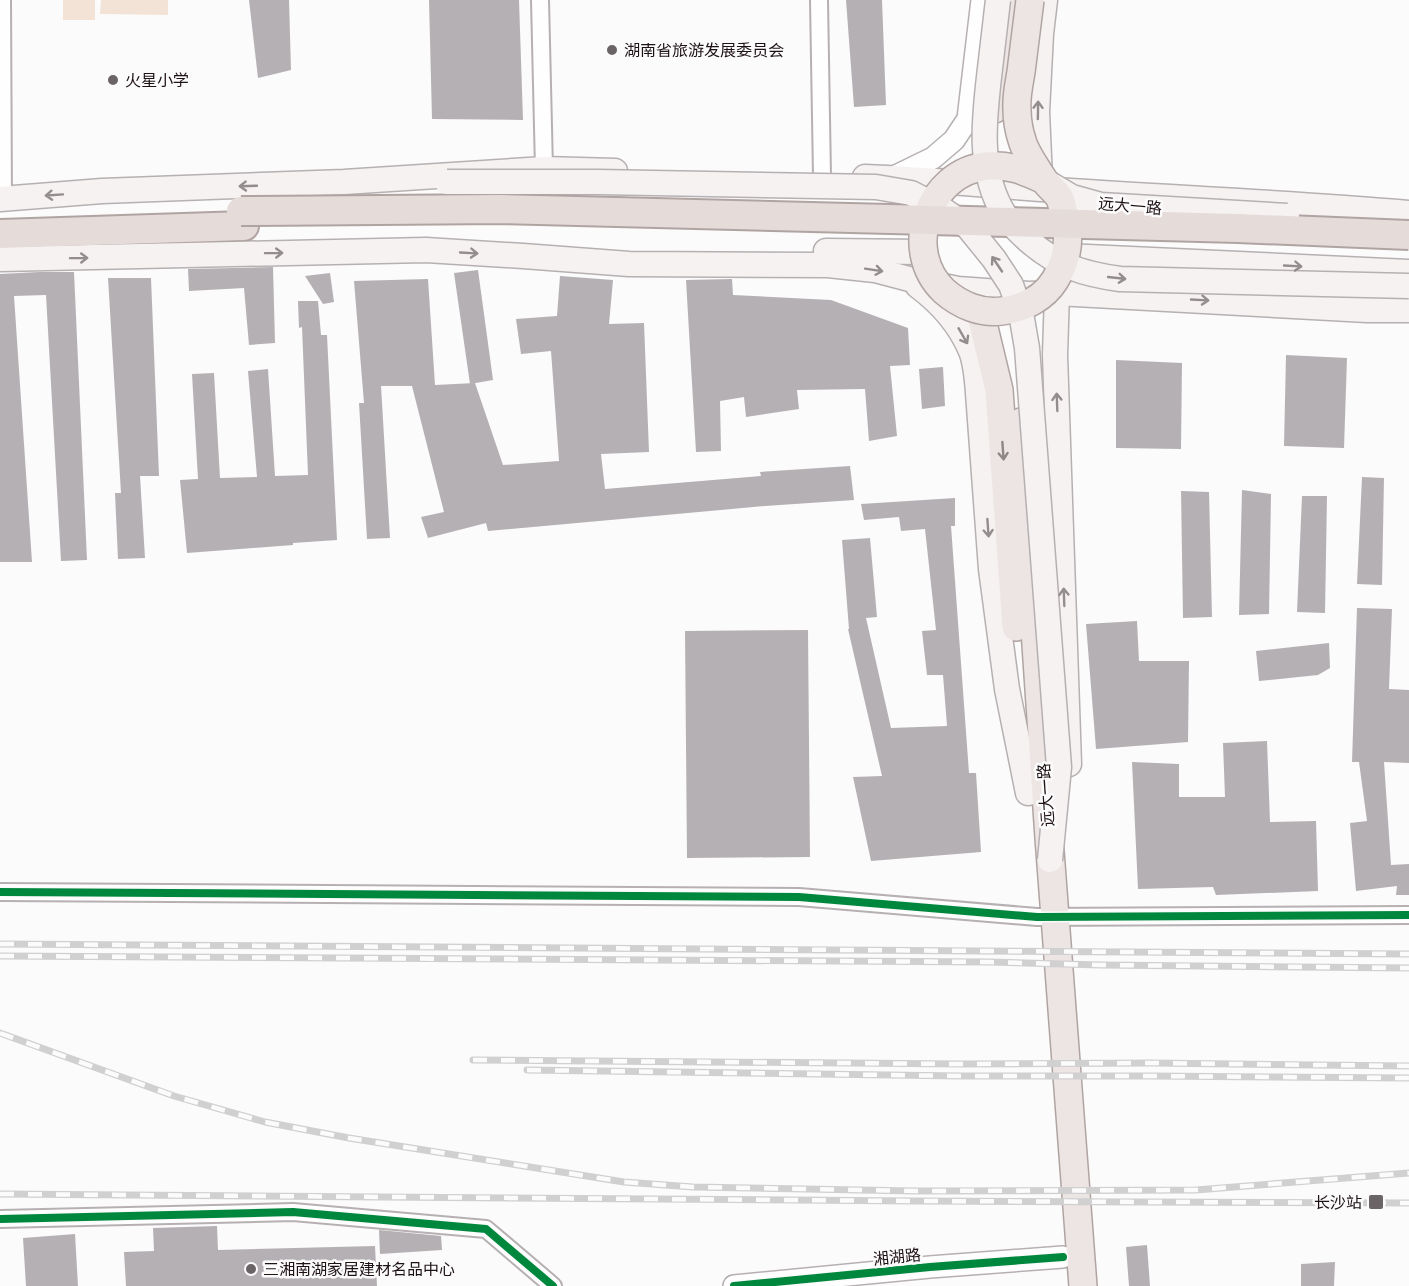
<svg xmlns="http://www.w3.org/2000/svg" width="1409" height="1286" font-family="'Space Grotesk','Noto Sans SC',sans-serif">
	<rect width="100%" height="100%" fill="#fbfbfb"/>
	<g fill="#f3e3d6">
		<rect x="63" y="0" width="32" height="20"/>
		<polygon points="101,0 168,0 168,15 100,14"/>
	</g>
	<g fill="#b5b0b4">
		<polygon points="249,0 289,0 291,70 258,78"/>
		<polygon points="429,0 519,0 523,120 432,119"/>
		<polygon points="846,0 882,0 886,105 854,107"/>
		<polygon points="273,267 275,343 249,345 244,288 189,291 188,269"/>
		<polygon points="478,270 493,380 470,384 454,273"/>
		<polygon points="39,272 74,272 87,560 61,561 46,295 14,296 32,562 0,562 0,274"/>
		<polygon points="330,273 334,302 323,304 305,276"/>
		<polygon points="560,276 613,280 609,324 644,323 649,452 601,454 605,489 761,476 760,472 850,466 854,500 765,506 488,531 486,523 428,538 421,517 444,512 412,386 381,386 390,538 367,539 359,403 364,403 354,281 428,279 435,385 475,383 503,465 559,461 551,351 521,354 516,319 557,316"/>
		<polygon points="108,278 151,278 159,476 140,476 145,558 118,559 115,493 121,493"/>
		<polygon points="732,279 733,295 831,300 908,328 910,365 890,366 897,436 869,441 865,389 797,390 799,409 746,417 744,397 720,401 721,451 696,452 686,280"/>
		<polygon points="298,301 318,301 321,335 327,335 337,540 293,543 293,545 187,553 180,480 198,479 192,374 214,373 220,478 257,477 248,371 268,369 275,476 308,475 302,327 299,328"/>
		<polygon points="1286,355 1347,358 1344,448 1284,446"/>
		<polygon points="1116,360 1182,363 1181,449 1116,448"/>
		<polygon points="943,367 945,406 922,409 919,369"/>
		<polygon points="1362,477 1384,478 1382,585 1357,584"/>
		<polygon points="1242,490 1271,494 1269,614 1239,615"/>
		<polygon points="1181,491 1209,492 1212,617 1183,618"/>
		<polygon points="1302,496 1327,496 1325,613 1297,612"/>
		<polygon points="955,498 955,526 951,526 969,773 976,773 981,852 871,861 853,777 882,776 848,629 849,629 842,540 870,538 877,617 866,618 891,728 947,726 943,675 927,675 922,631 936,630 925,529 901,531 899,517 864,520 861,504"/>
		<polygon points="1357,608 1392,609 1389,689 1409,690 1409,763 1384,762 1391,865 1409,864 1409,895 1396,895 1397,886 1356,891 1350,823 1367,821 1359,762 1352,762"/>
		<polygon points="1137,621 1139,661 1189,661 1188,742 1096,749 1086,624"/>
		<polygon points="808,630 810,857 687,858 685,631"/>
		<polygon points="1329,643 1330,668 1318,675 1259,681 1256,651"/>
		<polygon points="1267,741 1270,822 1316,821 1318,891 1216,895 1213,887 1138,889 1132,762 1179,764 1179,797 1225,797 1223,743"/>
		<polygon points="217,1226 218,1250 375,1246 377,1286 126,1286 124,1252 154,1251 153,1228"/>
		<polygon points="379,1230 441,1236 442,1250 380,1254"/>
		<polygon points="75,1234 78,1286 26,1286 23,1238"/>
		<polygon points="1147,1245 1150,1286 1129,1286 1126,1247"/>
		<polygon points="1335,1262 1334,1286 1301,1286 1301,1264"/>
	</g>
	<g fill="none" stroke-linecap="round" stroke-linejoin="round">
		<defs>
			<g id="minor">
				<polyline points="2,0 3,199"/>
				<polyline points="540,0 544,169"/>
				<polyline points="819,0 822,176"/>
				<polyline points="0,892 799,897 1037,917 1409,915"/>
				<polyline points="0,1219 293,1212 486,1229 553,1286"/>
			</g>
			<g id="tertiary">
				<polyline points="892,178 933,158 954,140 968,119 982,0"/>
				<polyline points="734,1286 930,1267 1063,1257"/>
			</g>
			<g id="secondary">
				<path d="M865 177C924 179 983 185 1042 189 1164 198 1287 202 1409 213"/>
				<polyline points="1040,178 1037,112 1041,34 1045,0"/>
				<polyline points="0,199 102,191 344,182 544,169 615,171"/>
				<polyline points="826,251 924,252"/>
				<polyline points="1066,256 1409,272"/>
				<polyline points="0,259 426,250 523,256 629,264 828,265 875,270 909,279 958,289 1029,294 1057,293 1367,310 1409,310"/>
				<path d="M918 286C941 303 960 325 971 351 976 364 977 379 978 393L991 569 1007 689 1028 793"/>
				<polyline points="1057,293 1055,355 1069,764"/>
			</g>
			<g id="primary">
				<polyline points="995,109 1011,0"/>
				<polyline points="980,311 999,390 1016,627"/>
				<polyline points="1021,422 1049,838 1083,1286"/>
			</g>
			<polyline id="trunk" points="0,234 244,226"/>
		</defs>
		<use href="#minor" stroke="#b6b0b2" stroke-width="20"/>
		<use href="#tertiary" stroke="#b6b0b2" stroke-width="24"/>
		<use href="#secondary" stroke="#b6b0b2" stroke-width="27"/>
		<use href="#primary" stroke="#b0a4a2" stroke-width="30"/>
		<use href="#trunk" stroke="#b0a4a2" stroke-width="32"/>
		<use href="#minor" stroke="#fefefe" stroke-width="16"/>
		<use href="#tertiary" stroke="#fefefe" stroke-width="21"/>
		<use href="#secondary" stroke="#f5f2f1" stroke-width="24"/>
		<use href="#primary" stroke="#ece5e3" stroke-width="27"/>
		<use href="#trunk" stroke="#e5dcda" stroke-width="28"/>
		<defs>
			<g id="rail">
				<polyline points="0,944 1409,954"/>
				<polyline points="0,956 989,962 1101,965 1409,968"/>
				<polyline points="0,1033 174,1096 265,1122 349,1138 624,1182 693,1187 916,1191 1196,1190 1409,1173"/>
				<polyline points="473,1060 961,1064 1152,1063 1409,1066"/>
				<polyline points="527,1070 961,1076 1150,1076 1409,1078"/>
				<polyline points="0,1194 916,1201 1409,1203"/>
			</g>
		</defs>
		<use href="#rail" stroke="#d0d0d0" stroke-width="7"/>
		<use href="#rail" stroke="#fbfbfb" stroke-width="4.5" stroke-dasharray="14" stroke-linecap="butt"/>
		<defs>
			<g id="secondary-bridge">
				<path d="M998 0C995 26 992 51 989 77 984 121 979 166 1000 207 1007 221 1018 231 1029 241 1058 266 1083 274 1120 279L1409 286"/>
				<polyline points="1045,181 1072,197 1101,205 1287,216"/>
				<polyline points="447,182 598,182 876,187 911,193 942,209 968,227 994,259 1011,285 1021,313 1027,348 1059,767 1050,860"/>
			</g>
			<path id="primary-bridge" d="M1030 0C1027 24 1024 48 1021 72 1019 84 1016 97 1017 109 1017 119 1019 131 1022 140 1024 149 1038 171 1044 180 1048 186 1055 191 1059 197 1062 202 1063 209 1064 215 1071 238 1068 259 1055 280 1044 298 1024 308 1002 311 981 314 960 305 944 291 901 250 928 172 987 166 1008 164 1025 171 1044 180"/>
			<polyline id="trunk-bridge" points="241,211 502,209 1238,228 1409,235"/>
		</defs>
		<use href="#secondary-bridge" stroke="#b6b0b2" stroke-width="27" stroke-linecap="butt"/>
		<use href="#primary-bridge" stroke="#b0a4a2" stroke-width="30" stroke-linecap="butt"/>
		<use href="#trunk-bridge" stroke="#b0a4a2" stroke-width="32" stroke-linecap="butt"/>
		<use href="#secondary-bridge" stroke="#f5f2f1" stroke-width="24"/>
		<use href="#primary-bridge" stroke="#ece5e3" stroke-width="27"/>
		<use href="#trunk-bridge" stroke="#e5dcda" stroke-width="28"/>
		<defs>
			<g id="cycleway">
				<polyline points="0,892 799,897 1037,917 1409,915"/>
				<polyline points="0,1219 293,1212 486,1229 553,1286"/>
				<polyline points="734,1286 930,1267 1063,1257"/>
			</g>
		</defs>
		<use href="#cycleway" stroke="#fbfbfb" stroke-width="11"/>
		<use href="#cycleway" stroke="#00873e" stroke-width="8"/>
	</g>
	<defs><path id="oneway-shaft" d="M-6 0H5M1.5-3L5.5 0L1.5 3" fill="none" stroke-width="1.6" stroke-linecap="round" stroke-linejoin="round" transform="scale(1.5)"/></defs>
	<g stroke="#948d8e">
		<use href="#oneway-shaft" transform="translate(1038 110) rotate(-89)"/>
		<use href="#oneway-shaft" transform="translate(248 186) rotate(178)"/>
		<use href="#oneway-shaft" transform="translate(54 195) rotate(176)"/>
		<use href="#oneway-shaft" transform="translate(274 253) rotate(-1)"/>
		<use href="#oneway-shaft" transform="translate(469 253) rotate(3)"/>
		<use href="#oneway-shaft" transform="translate(79 258) rotate(-1)"/>
		<use href="#oneway-shaft" transform="translate(997 264) rotate(-124)"/>
		<use href="#oneway-shaft" transform="translate(1293 266) rotate(3)"/>
		<use href="#oneway-shaft" transform="translate(874 270) rotate(9)"/>
		<use href="#oneway-shaft" transform="translate(1117 278) rotate(6)"/>
		<use href="#oneway-shaft" transform="translate(1200 300) rotate(3)"/>
		<use href="#oneway-shaft" transform="translate(963 336) rotate(60)"/>
		<use href="#oneway-shaft" transform="translate(1057 402) rotate(-92)"/>
		<use href="#oneway-shaft" transform="translate(988 528) rotate(86)"/>
		<use href="#oneway-shaft" transform="translate(1064 597) rotate(-92)"/>
	</g>
	<use stroke="#8f8686" href="#oneway-shaft" transform="translate(1003 451) rotate(86)"/>
	<g fill="#6b6466" stroke="#fbfbfb" stroke-width="2">
		<circle cx="612" cy="50" r="6"/>
		<circle cx="113" cy="80" r="6"/>
		<rect x="1368" y="1194" width="16" height="16" rx="3"/>
		<circle cx="251" cy="1269" r="6"/>
	</g>
	<g text-anchor="middle" dominant-baseline="central" stroke-width="5" stroke-linejoin="round" paint-order="stroke">
		<g font-size="16" fill="#1e1215" stroke="#fbfbfb" text-anchor="start">
			<text x="624" y="50">湖南省旅游发展委员会</text>
			<text x="125" y="80">火星小学</text>
			<text x="1362" y="1202" text-anchor="end">长沙站</text>
			<text x="263" y="1269">三湘南湖家居建材名品中心</text>
		</g>
		<g font-size="16" fill="#1e1215" stroke="#fbfbfb">
			<text transform="translate(1130 206) rotate(5)">远大一路</text>
			<text transform="translate(1046 795) rotate(-94)">远大一路</text>
			<text transform="translate(897 1257) rotate(-6)">湘湖路</text>
		</g>
	</g>
</svg>
